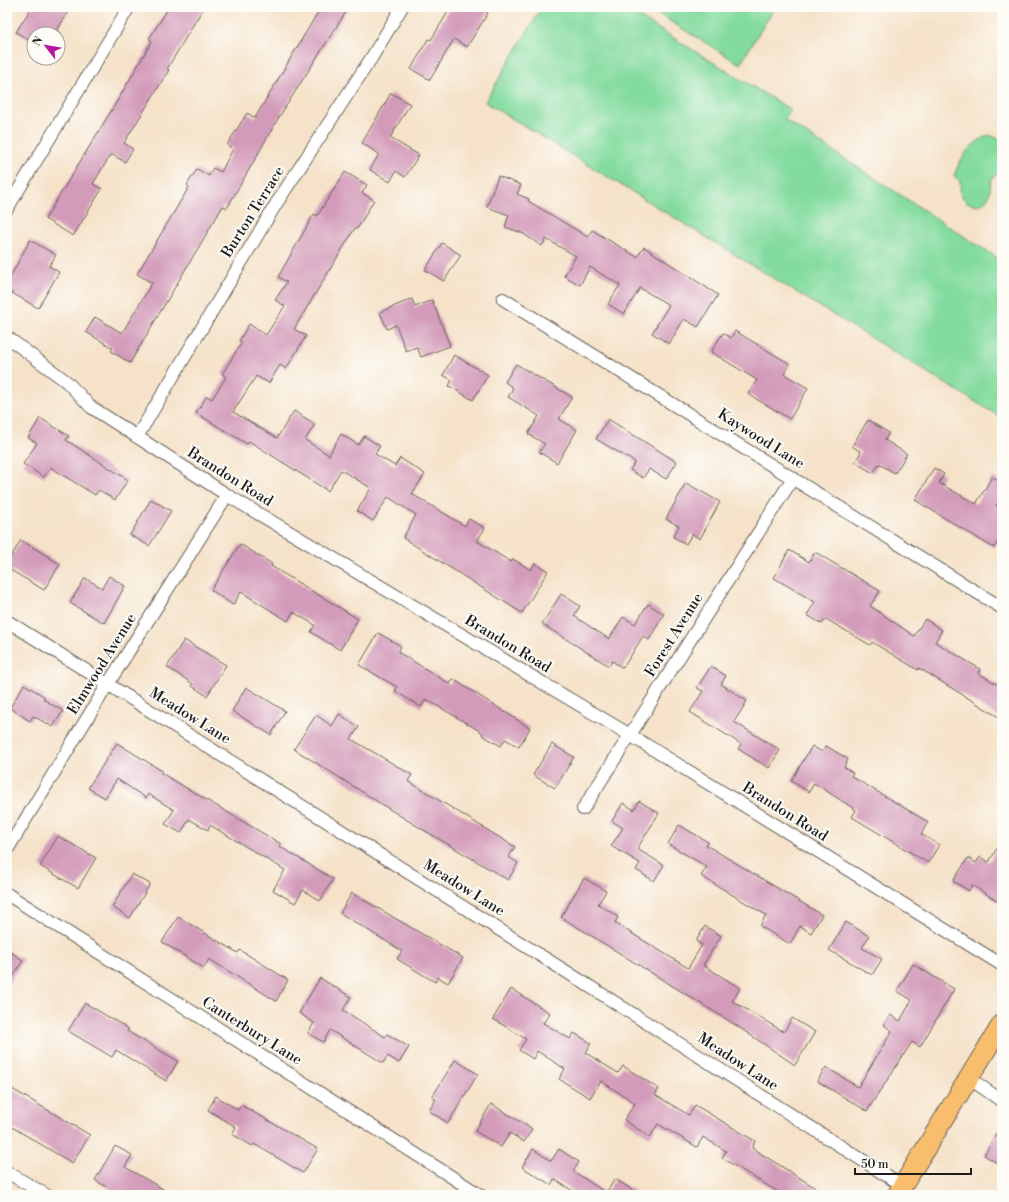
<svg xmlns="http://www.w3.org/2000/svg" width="1009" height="1202" font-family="'Libre Bodoni',serif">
	<rect width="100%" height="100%" fill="#fdfcf7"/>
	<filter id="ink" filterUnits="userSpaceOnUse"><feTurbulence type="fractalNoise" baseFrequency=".025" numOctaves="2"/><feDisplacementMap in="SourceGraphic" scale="8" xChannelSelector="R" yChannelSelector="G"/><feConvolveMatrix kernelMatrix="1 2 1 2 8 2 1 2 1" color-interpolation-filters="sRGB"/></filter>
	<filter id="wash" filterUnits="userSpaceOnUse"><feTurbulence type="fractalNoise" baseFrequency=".012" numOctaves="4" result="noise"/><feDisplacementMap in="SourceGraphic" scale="16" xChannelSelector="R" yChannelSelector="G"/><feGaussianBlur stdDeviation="0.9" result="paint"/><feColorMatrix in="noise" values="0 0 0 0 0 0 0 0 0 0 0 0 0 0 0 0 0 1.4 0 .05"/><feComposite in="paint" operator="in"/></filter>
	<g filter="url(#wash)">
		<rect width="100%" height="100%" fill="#f5e2c9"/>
		<g fill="#83db9f" stroke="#507c5e">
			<polygon points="542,7 623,7 791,110 785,120 1002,261 1002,418 485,102"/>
			<polygon points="647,7 775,7 740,64"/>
			<path d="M989 135 1002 140V173H998C985 182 995 193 984 202 975 209 963 202 960 192 960 189 961 185 960 182 959 180 956 177 954 176 960 158 971 142 989 135Z"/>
		</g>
		<g id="blocks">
			<g fill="#d39bba">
				<polygon points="32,7 71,7 55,34 34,34 34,43 16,32"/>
				<polygon points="169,7 204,7 167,69 169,70 124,143 133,149 125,162 111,154 93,184 102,189 73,236 45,219 119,98 152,41 149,39"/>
				<polygon points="321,7 349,7 279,117 227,208 223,206 130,363 111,351 113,348 86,332 95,317 122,333 152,283 137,274 189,187 187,185 197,169 209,176 213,168 221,172 233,149 227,145 247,113 255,118"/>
				<polygon points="451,7 477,7 488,13 467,47 454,39 430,80 411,69 428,39 431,40"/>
				<polygon points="391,93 410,104 390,138 419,155 405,177 396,171 390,182 370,170 379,154 362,143"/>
				<polygon points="345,172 367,185 362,193 374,200 357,229 355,228 294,329 306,336 286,369 280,365 269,383 256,376 233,412 277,438 294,411 315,424 305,440 329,455 341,434 358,445 364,436 380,446 375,454 395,466 400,458 425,474 412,494 465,526 469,519 485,528 477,541 511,562 513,559 531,570 535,563 548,571 522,613 403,538 416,515 388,497 373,521 357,511 371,488 341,470 328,491 249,441 247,444 196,413 207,396 212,399 226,377 222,374 242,342 239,341 249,324 266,335 285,306 275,300 287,282 278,277 314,214 317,216"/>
				<polygon points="498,176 521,185 517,194 529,199 528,201 588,237 592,230 637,257 644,247 718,295 698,327 684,319 669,344 652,333 669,305 640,288 624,314 608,304 620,285 590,267 580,285 564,276 576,256 546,239 542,246 522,233 505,227 509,215 487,207"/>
				<polygon points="30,240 56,255 49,266 59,272 38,308 7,290 7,283"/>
				<polygon points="442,243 461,255 444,281 425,270"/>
				<polygon points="412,299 415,307 432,300 450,346 421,357 417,347 406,351 396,325 387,329 380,312"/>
				<polygon points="735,331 790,364 784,374 808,388 790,419 748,394 757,380 711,352 723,333 731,338"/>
				<polygon points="454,355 488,375 473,400 449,386 452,380 443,375"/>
				<polygon points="516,364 572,397 559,419 577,430 557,463 539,452 545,444 528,434 539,416 508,397 513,388 505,382"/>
				<polygon points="40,418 69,436 66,440 128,480 115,500 99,490 95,495 50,467 44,477 23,464 37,443 28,438"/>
				<polygon points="608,419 677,462 666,479 649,469 643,478 630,470 635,462 596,439"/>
				<polygon points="868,420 889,433 885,440 907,454 895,473 879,464 873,473 855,462 861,452 852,446"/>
				<polygon points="934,468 944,474 939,483 976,504 992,477 1002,482 1002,497 996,506 1002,509 1002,535 994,548 915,500"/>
				<polygon points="686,483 720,502 700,539 692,534 686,544 673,537 679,526 666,519"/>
				<polygon points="151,499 171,511 149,546 130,535"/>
				<polygon points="21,540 60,564 44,590 7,568 7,563"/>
				<polygon points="240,544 272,564 271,566 358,619 340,650 311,632 315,625 293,612 288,621 241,592 233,605 211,590"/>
				<polygon points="789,550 809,562 815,552 880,591 870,606 914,636 925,619 942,630 935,642 980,669 978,673 1002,687 1002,719 919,668 918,670 872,642 870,645 826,619 822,624 807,615 815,602 774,578"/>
				<polygon points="109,576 125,586 104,623 70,603 85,578 102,588"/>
				<polygon points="561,594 580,606 574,616 609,639 623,617 635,624 648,604 664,614 649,640 643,636 623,668 612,661 609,666 542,624"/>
				<polygon points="378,633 401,646 398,652 450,684 453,679 530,728 519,747 505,739 501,746 482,735 483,733 426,699 421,707 395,691 397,687 359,665"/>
				<polygon points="184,640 226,665 207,696 192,686 193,684 167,667"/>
				<polygon points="711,666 726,676 721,684 747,701 734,722 780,750 769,768 738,749 741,744 690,712 703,691 697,688"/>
				<polygon points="24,684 45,697 43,699 63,711 53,727 33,716 30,721 10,708"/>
				<polygon points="246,687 285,711 271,735 232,711"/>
				<polygon points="339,714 359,727 351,739 412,775 408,781 515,847 509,857 518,863 508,880 402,817 294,749 316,715 332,726"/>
				<polygon points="117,743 162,771 161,773 281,844 279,846 333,879 320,901 303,890 295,903 273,890 285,870 210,825 208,830 189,819 181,833 165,824 174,810 148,794 146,798 117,779 105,798 88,788"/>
				<polygon points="552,744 574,757 555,788 533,775"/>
				<polygon points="812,746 822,752 826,746 848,759 844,767 853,773 851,776 928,822 921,834 939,845 928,863 852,817 856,810 814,783 809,792 791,781"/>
				<polygon points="639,801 659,813 637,849 664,865 654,881 636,870 640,863 611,846 623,828 612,821 623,803 634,810"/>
				<polygon points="679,825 708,842 706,845 822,915 811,933 800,926 790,944 760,926 766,915 701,876 707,867 668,844"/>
				<polygon points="58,836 96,858 78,888 40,866"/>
				<polygon points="1002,840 1002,904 972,885 969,891 953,881 968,858 976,863 980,857 989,862"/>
				<polygon points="132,874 150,884 130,918 112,907"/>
				<polygon points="584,878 606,891 598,904 618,917 615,923 688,968 702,945 696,941 705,926 721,936 703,965 740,988 732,1001 784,1032 792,1018 815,1032 795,1065 734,1024 561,917"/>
				<polygon points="352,893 463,958 448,983 438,977 435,982 397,959 402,951 340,913"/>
				<polygon points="178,917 238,953 240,950 288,980 276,1001 209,959 204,968 162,942"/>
				<polygon points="846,922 869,936 862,948 882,959 872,975 829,950"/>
				<polygon points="7,950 23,960 7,987"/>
				<polygon points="913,964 954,989 920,1047 912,1042 867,1111 817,1081 826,1067 858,1087 892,1031 884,1025 890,1015 900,1021 912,1000 897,991"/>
				<polygon points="320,978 351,997 343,1010 385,1037 387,1034 409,1047 399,1063 388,1056 383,1063 330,1030 323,1042 308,1033 314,1023 299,1013"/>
				<polygon points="511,989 550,1013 543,1023 570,1039 574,1033 591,1043 586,1053 618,1073 623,1066 659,1089 655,1095 689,1115 695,1105 755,1141 752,1148 827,1195 783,1195 722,1158 726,1151 703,1137 697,1147 658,1124 650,1137 624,1120 635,1103 601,1081 590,1098 559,1079 565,1069 537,1051 533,1059 519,1050 526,1039 493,1019"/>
				<polygon points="85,1003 129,1029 127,1031 178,1061 166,1081 116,1050 112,1057 68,1031"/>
				<polygon points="455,1060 478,1074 448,1123 429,1111 436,1099 432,1097"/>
				<polygon points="7,1086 90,1135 72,1163 7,1124"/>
				<polygon points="216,1096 238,1110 241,1105 318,1149 303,1173 254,1144 252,1146 232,1134 236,1127 208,1110"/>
				<polygon points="491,1104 532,1129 524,1142 510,1133 501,1147 475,1131"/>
				<polygon points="1002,1124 1002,1166 984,1155"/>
				<polygon points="115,1146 132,1155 125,1167 173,1195 120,1195 95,1180"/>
				<polygon points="533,1149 551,1161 559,1149 579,1162 573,1171 606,1193 615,1179 641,1195 579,1195 554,1179 551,1185 522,1167"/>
			</g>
		</g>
	</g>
	<g filter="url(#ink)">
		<use href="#blocks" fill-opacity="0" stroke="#686159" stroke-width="1"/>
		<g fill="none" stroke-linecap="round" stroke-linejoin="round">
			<defs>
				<g id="minor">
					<polyline points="7,209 129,7"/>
					<polyline points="503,299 1002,608"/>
					<polyline points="7,337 67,382 91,407 227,495 630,735 1002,965"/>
					<polyline points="137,437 276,204 372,57 402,7"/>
					<polyline points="7,621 570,974 903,1186"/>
					<polyline points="583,809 793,478"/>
					<polyline points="7,850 108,684 227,495"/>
					<polyline points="7,894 480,1195"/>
					<polyline points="969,1078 1002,1101"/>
					<polyline points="7,1172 46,1195"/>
				</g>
				<polyline id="primary" points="897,1195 1002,1024"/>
			</defs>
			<use href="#minor" stroke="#686159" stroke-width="14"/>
			<use href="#primary" stroke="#686159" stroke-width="21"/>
			<use href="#minor" stroke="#fff" stroke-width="12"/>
			<use href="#primary" stroke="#f9be6d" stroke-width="19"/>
		</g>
	</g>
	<g text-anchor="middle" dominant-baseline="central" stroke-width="4" stroke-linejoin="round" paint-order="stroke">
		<g font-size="15" fill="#1c1c1c" stroke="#fdfcf7">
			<text transform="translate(253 212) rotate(-58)">Burton Terrace</text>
			<text transform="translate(761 439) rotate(32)">Kaywood Lane</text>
			<text transform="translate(230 477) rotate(32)">Brandon Road</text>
			<text transform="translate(674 635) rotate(-58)">Forest Avenue</text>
			<text transform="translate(508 644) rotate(31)">Brandon Road</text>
			<text transform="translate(102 664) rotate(-58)">Elmwood Avenue</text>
			<text transform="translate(190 716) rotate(32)">Meadow Lane</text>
			<text transform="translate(785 812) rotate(32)">Brandon Road</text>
			<text transform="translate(464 888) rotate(32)">Meadow Lane</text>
			<text transform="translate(252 1031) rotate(32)">Canterbury Lane</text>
			<text transform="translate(738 1062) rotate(33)">Meadow Lane</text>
		</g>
	</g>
	<rect width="1009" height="1202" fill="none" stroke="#fdfcf7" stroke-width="24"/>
	<g transform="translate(46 46) rotate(301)"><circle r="19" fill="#fdfcf7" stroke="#a3a29f"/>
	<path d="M0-3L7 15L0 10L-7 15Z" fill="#b5179e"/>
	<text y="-6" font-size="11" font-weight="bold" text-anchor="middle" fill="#1c1c1c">N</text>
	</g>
	<path d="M855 1168v6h116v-6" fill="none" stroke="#1c1c1c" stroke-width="2"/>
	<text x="861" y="1168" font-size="12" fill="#1c1c1c" stroke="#fdfcf7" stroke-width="3" paint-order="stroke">50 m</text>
</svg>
